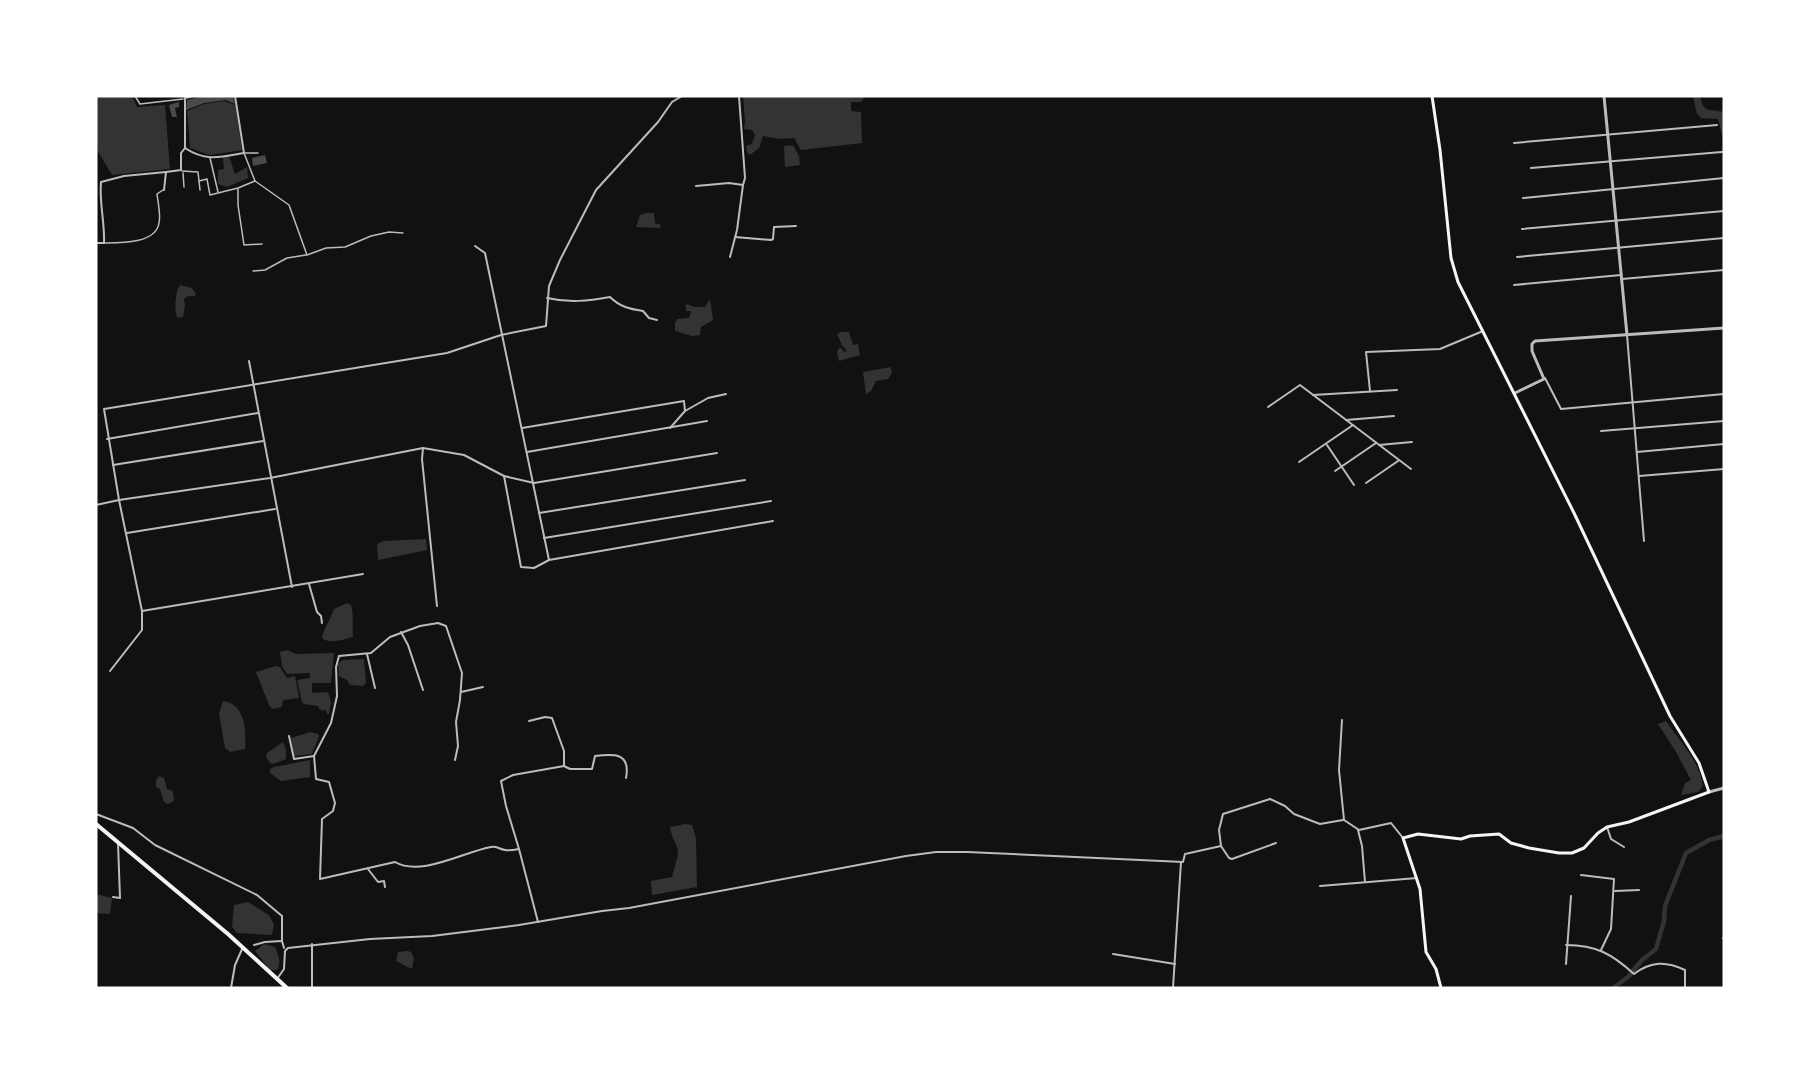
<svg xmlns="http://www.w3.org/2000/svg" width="1820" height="1084" font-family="Arial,sans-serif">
	<rect width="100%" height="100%" fill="#111"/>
	<g fill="#333">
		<polygon points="96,96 132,96 137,107 165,105 170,169 112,175 96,148"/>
		<polygon points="743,96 865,96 861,102 851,102 851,111 861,112 862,143 801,150 794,138 779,139 763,136 759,148 750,155 747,153 746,146 752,144 755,135 752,130 744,129 745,121"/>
		<path d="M1693 96H1700C1704 114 1708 108 1723 112L1724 143 1718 119 1701 118 1697 114Z"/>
		<polygon points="224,101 235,105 242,150 210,155 190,148 187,111 204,104"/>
		<polygon points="793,145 799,156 800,165 785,167 784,146"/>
		<polygon points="229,156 235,174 247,167 248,178 227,187 218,184 218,170 224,169 223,157"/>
		<polygon points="646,213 654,213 655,223 661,225 660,228 636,227 640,215"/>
		<path d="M180 285 192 288 196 294 195 296H188L184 299 185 306 183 317 177 318C175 310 174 294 180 285Z"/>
		<polygon points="710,299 713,320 701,327 700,335 692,336 675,331 675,324 677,319 689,318 691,311 686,311 686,304 695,307 705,307"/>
		<polygon points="841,332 849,332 853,345 858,344 860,355 839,361 837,352 840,347 844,352 847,351 842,345 837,334"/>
		<polygon points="891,367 892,373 888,379 876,381 871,391 866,394 863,372"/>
		<polygon points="426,539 427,550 378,560 377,544 384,541"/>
		<path d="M347 603 351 605C354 613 352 627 353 637 343 639 331 645 322 638 323 630 331 618 334 609Z"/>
		<polygon points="287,650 296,654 334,653 331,683 312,683 312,693 328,692 331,702 329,714 327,714 325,709 324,711 319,709 318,706 304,704 302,702 297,680 310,678 310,673 287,674 282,666 280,652"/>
		<polygon points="364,659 366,683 363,686 350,685 347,680 339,676 338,664 343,660"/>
		<polygon points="276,666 280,667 287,678 295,676 299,698 283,700 282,707 272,709 269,705 256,672"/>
		<path d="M223 701C246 704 246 731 245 749L230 752 225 748 219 714Z"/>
		<path d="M1666 721C1679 740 1700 762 1703 786L1698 792 1681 795 1685 783 1691 780 1676 752 1658 724Z"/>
		<polygon points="310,732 318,734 319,736 312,754 294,756 291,738"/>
		<polygon points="283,742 286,749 286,759 273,764 270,763 266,757 267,753"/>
		<polygon points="310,760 310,777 281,781 270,773 270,769 274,767"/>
		<polygon points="159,776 164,778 167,789 173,791 174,801 168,804 164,802 160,789 156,787 156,780"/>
		<path d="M685 824 692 825 696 838 697 887 652 895 651 881 672 877C673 873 679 853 678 852 677 843 671 837 670 827Z"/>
		<polygon points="96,894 112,898 110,914 96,913"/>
		<polygon points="248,902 269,915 274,925 272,935 237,933 232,927 234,905"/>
		<path d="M264 944 275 947C278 954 282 962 277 970H270L255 951Z"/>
		<polygon points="408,951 411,952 414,958 412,969 396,961 398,952"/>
	</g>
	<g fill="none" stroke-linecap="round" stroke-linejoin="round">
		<polyline stroke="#333" stroke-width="4.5" points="1613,988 1628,977 1642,960 1656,949 1664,921 1665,906 1686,853 1709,840 1724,836"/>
	</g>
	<g fill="#4a4a4a">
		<polygon points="204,96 233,96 235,104 226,100 204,103 186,110 187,100"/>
		<polygon points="179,102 179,107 175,108 177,117 172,117 169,105"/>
		<polygon points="265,155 267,163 253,166 252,158"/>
	</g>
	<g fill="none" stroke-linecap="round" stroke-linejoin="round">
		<g stroke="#bcbcbc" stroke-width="1.5">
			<polyline points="135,96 140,104 183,99"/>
			<polyline points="210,158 218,192"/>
			<polyline points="182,171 198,172 200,190"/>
			<polyline points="183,173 184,187"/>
			<polyline points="199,181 207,179 210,195 238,188 255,181 244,153 258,153"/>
			<polyline points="255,181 289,205 307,255 326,248 345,247 371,236 389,232 403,233"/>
			<polyline points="238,189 238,205 244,245 262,244"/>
			<path d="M104 243C119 243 156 244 159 223 161 215 158 203 157 194L163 190"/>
			<polyline points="253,271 265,270 287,258 306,255"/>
		</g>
		<g stroke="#bcbcbc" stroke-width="2">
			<polyline points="1514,143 1717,125"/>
			<path d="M185 148C206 162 221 157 244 153L235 96"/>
			<polyline points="185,148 185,98 194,96"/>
			<polyline points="1531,168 1722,152"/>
			<polyline points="696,186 729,183 743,185"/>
			<polyline points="164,190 166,172 181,170 181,153 185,148"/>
			<polyline points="1523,198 1724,178"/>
			<polyline points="1522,229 1724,211"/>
			<polyline points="735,237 771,240 773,239 774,227 796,226"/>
			<path d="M96 243H104C105 223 99 202 101 182L124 176 166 172"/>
			<polyline points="475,246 485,253 549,560 773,521"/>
			<polyline points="730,257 737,230 743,185 745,178 739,96"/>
			<polyline points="1517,257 1724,238"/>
			<polyline points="1622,279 1724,270"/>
			<polyline points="1514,285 1621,275"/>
			<path d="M547 298C569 303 588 301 610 297 620 307 630 309 643 311L649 318 657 320"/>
			<polyline points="1627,335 1644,541"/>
			<polyline points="249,361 292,587"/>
			<polyline points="1545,378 1561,409 1724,394"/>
			<polyline points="1370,391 1366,352 1440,349 1483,331"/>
			<polyline points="1313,395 1397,390"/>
			<polyline points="1268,407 1300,385 1411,469"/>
			<polyline points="685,411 708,398 726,394"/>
			<polyline points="1346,420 1394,416"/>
			<polyline points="522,428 684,401 685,411 670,428"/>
			<polyline points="1601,431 1724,421"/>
			<polyline points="107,439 258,413"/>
			<polyline points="1327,445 1354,485"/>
			<polyline points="1379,445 1412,442"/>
			<polyline points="423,448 422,459 437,606"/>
			<polyline points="527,452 707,421"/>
			<polyline points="1637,452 1724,444"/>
			<polyline points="1299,462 1353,425"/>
			<polyline points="113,465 263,441"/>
			<polyline points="1335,471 1376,443"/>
			<polyline points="504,476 534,483 717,453"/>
			<polyline points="1639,476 1724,469"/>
			<polyline points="1366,483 1398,461"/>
			<polyline points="96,505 119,500 270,478 423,448 464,455 504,476 521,567 534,568 549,560"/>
			<polyline points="539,513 745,480"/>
			<polyline points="127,533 275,509"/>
			<polyline points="544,538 771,501"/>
			<polyline points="309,584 317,612 321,616 322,623"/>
			<polyline points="142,611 363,574"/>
			<polyline points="401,632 408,645 423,690"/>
			<polyline points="367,654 375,688"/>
			<polyline points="110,671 142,630 142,611 119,500 104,409 447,353 501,335 546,326 549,286 560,260 596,190 658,122 672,102 682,96"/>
			<polyline points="461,692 483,687"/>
			<polyline points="1342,720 1339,770 1344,820 1359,830 1391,823 1403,838"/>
			<polyline points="529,721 545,717 552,718 564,751 564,766"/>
			<polyline points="289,736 294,759 314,756"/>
			<path d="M455 760 458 746 456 722 460 700 462 673 446 626 438 623 420 626 390 637 371 653 339 656 336 667 337 696 331 723 314 756 316 779 329 782 335 803 333 811 322 819 320 879 395 862C421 877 463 852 491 847 497 846 499 849 505 850 509 851 514 850 519 849L538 922"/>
			<polyline points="96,814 133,828 155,845 257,895 282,916 282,941 284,948"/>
			<polyline points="1607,827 1611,839 1624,847"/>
			<polyline points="1358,830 1362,846 1365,882"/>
			<polyline points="1221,846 1219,830 1223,814 1270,799 1285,806 1294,814 1320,824 1343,820"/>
			<path d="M519 849 506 806 501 781 513 775 564 766 570 769H592L595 756C613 754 631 752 626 778"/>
			<polyline points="368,869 378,882 384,881 385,887"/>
			<polyline points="1581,875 1614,879 1611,929 1601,950"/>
			<polyline points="1320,886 1417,878"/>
			<polyline points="1615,891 1639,890"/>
			<polyline points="113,897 120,898 118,843"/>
			<polyline points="1723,938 1724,938"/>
			<polyline points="254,945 265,942 282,941"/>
			<path d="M1566 945C1596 945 1612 954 1634 974 1651 961 1666 961 1685 970V988"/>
			<polyline points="1113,954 1175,964"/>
			<polyline points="1566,964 1571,896"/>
			<polyline points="277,979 284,969 285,951 288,948 370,939 432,936 519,925 602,911 629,908 906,856 936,852 967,852 1183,862 1185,854 1221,846 1229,858 1232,859 1276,843"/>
			<polyline points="231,988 235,965 243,947"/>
			<polyline points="312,988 312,944"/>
			<polyline points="1173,988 1181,862"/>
		</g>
		<g stroke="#bcbcbc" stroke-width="3">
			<polyline points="1604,96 1627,335"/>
			<polyline points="1515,393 1544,379 1532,351 1532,344 1535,341 1724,328"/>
			<polyline points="1709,792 1724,788"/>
		</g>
		<polyline stroke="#f5f5f5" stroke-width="3" points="1432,96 1440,150 1451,258 1458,282 1574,513 1670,716 1699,763 1709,792 1629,822 1607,827 1598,833 1584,848 1572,853 1559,853 1529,848 1511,843 1499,834 1470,836 1461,839 1418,834 1403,838 1420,889 1426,952 1436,969 1441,988"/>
		<polyline stroke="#f5f5f5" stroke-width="4" points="96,824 228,934 287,988"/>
	</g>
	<rect width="1820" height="1084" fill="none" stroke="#ffffff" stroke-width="195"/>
</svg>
